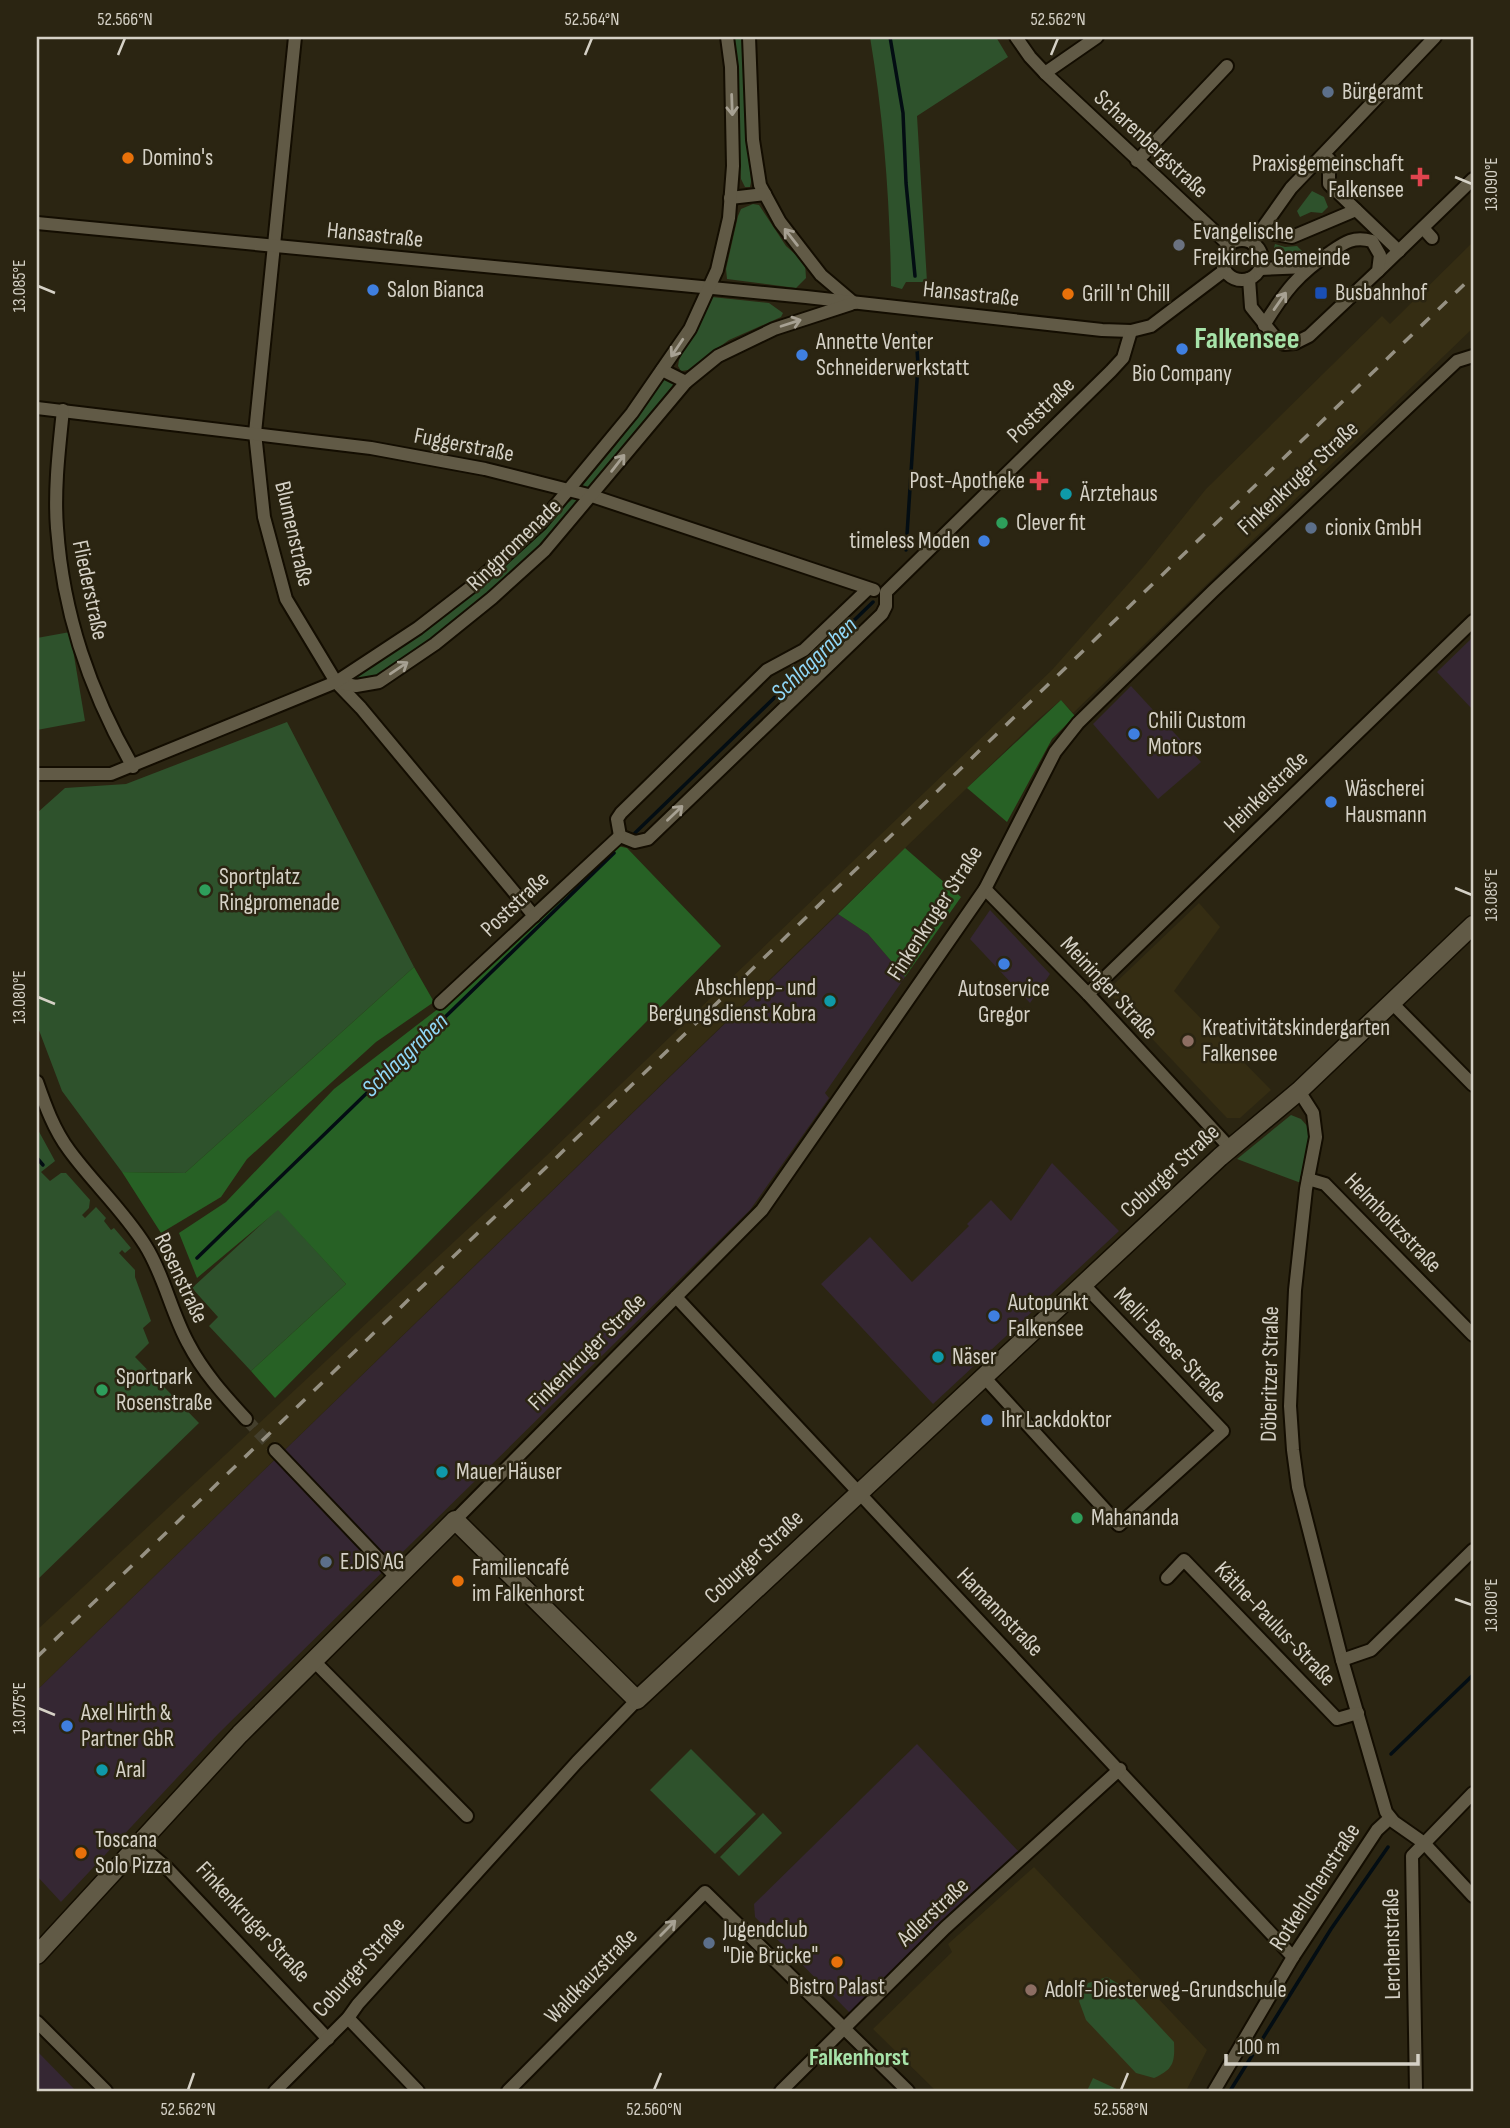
<svg xmlns="http://www.w3.org/2000/svg" width="1510" height="2128" font-family="'Sofia Sans Condensed',sans-serif">
	<rect width="100%" height="100%" fill="#2b2512"/>
	<g fill="#352733">
		<polygon points="1473,637 1473,710 1437,672"/>
		<polygon points="1131,686 1201,762 1158,799 1093,724"/>
		<polygon points="990,910 1050,974 1030,1003 970,939"/>
		<polygon points="838,914 868,934 905,977 825,1093 829,1098 750,1210 218,1734 61,1902 37,1876 37,1690"/>
		<polygon points="1052,1163 1119,1231 933,1404 821,1284 870,1237 912,1282 969,1226 967,1224 991,1200 1011,1221"/>
		<polygon points="917,1744 1020,1853 850,2013 755,1917 754,1904"/>
		<polygon points="37,2051 76,2091 37,2091"/>
	</g>
	<g fill="#352d13">
		<polygon points="1473,242 1473,328 1073,713 1061,700 1035,722 37,1690 37,1630 543,1159 1052,670 1144,566 1206,489 1382,316 1390,324"/>
		<polygon points="1199,903 1220,927 1174,991 1271,1090 1240,1118 1227,1118 1107,991"/>
		<polygon points="1034,1867 1207,2050 1186,2091 936,2091 873,2029 952,1952 948,1944"/>
	</g>
	<g fill="#2e522c">
		<path d="M732 37H742C748 85 748 134 751 182L750 187H745L741 179Z"/>
		<path d="M870 37H996L1008 57 917 116 927 282H906L902 289 891 286C890 202 884 120 870 37Z"/>
		<polygon points="1312,191 1324,197 1328,207 1322,213 1311,212 1300,217 1297,211"/>
		<polygon points="753,204 759,205 786,246 805,263 806,278 796,288 727,279 726,269 738,216 741,209"/>
		<polygon points="1275,244 1285,247 1297,246 1303,252 1302,256 1298,259 1281,256 1274,248"/>
		<polygon points="712,297 769,303 783,313 781,317 729,340 688,370 681,371 678,366 679,360"/>
		<polygon points="666,377 674,381 673,385 592,491 585,491 583,485 616,445"/>
		<polygon points="575,497 580,503 531,558 457,620 379,675 370,679 357,679 357,675"/>
		<polygon points="70,632 85,721 37,730 37,638"/>
		<polygon points="287,722 414,967 185,1173 122,1172 62,1091 37,1025 37,813 65,788 126,784"/>
		<polygon points="1291,1115 1301,1119 1309,1128 1309,1147 1301,1183 1237,1159"/>
		<polygon points="37,1128 55,1161 41,1172 50,1181 61,1173 66,1173 90,1200 89,1208 82,1215 85,1218 96,1207 106,1218 104,1221 111,1230 114,1228 131,1248 125,1253 122,1250 119,1253 135,1270 135,1277 151,1321 143,1328 149,1343 135,1357 199,1423 37,1580"/>
		<polygon points="278,1209 346,1284 251,1371 209,1326 218,1317 192,1288"/>
		<polygon points="691,1749 756,1814 715,1854 650,1790"/>
		<polygon points="763,1813 782,1833 739,1876 720,1857"/>
		<path d="M1107 1977 1122 1986 1174 2042C1175 2063 1173 2069 1154 2078L1136 2073 1086 2020 1079 2001 1088 1983Z"/>
		<polygon points="1093,2078 1121,2091 1087,2091"/>
	</g>
	<g fill="#276125">
		<polygon points="1061,700 1075,716 1052,739 1007,822 967,788"/>
		<polygon points="613,845 627,848 721,946 275,1398 251,1371 346,1284 278,1210 197,1278 179,1233 226,1202 334,1089 443,1005"/>
		<polygon points="905,848 961,897 905,977 868,934 838,914"/>
		<polygon points="414,967 434,1002 376,1042 247,1159 221,1197 161,1233 122,1172 185,1173"/>
	</g>
	<g fill="none" stroke-linecap="round" stroke-linejoin="round">
		<g stroke="#030d13" stroke-width="3.5">
			<polyline points="890,37 903,113 906,183 915,276"/>
			<polyline points="906,550 918,365 916,333"/>
			<polyline points="635,833 873,602"/>
			<polyline points="37,1158 43,1165"/>
			<polyline points="197,1258 614,853"/>
			<polyline points="1391,1754 1473,1675"/>
			<polyline points="1230,2091 1331,1929 1388,1847"/>
		</g>
		<polyline stroke="#443f2d" stroke-width="12" stroke-dasharray="12 6" stroke-linecap="butt" points="246,1419 275,1450"/>
		<defs>
			<g id="street">
				<polyline points="295,37 255,433 264,517 286,599 336,682 361,708 534,916"/>
				<polyline points="749,37 753,140 760,185 780,222 821,275 854,303"/>
				<polyline points="1016,37 1030,57 1045,73 1229,245"/>
				<polyline points="1045,73 1097,37"/>
				<polyline points="1329,159 1329,184 1399,251"/>
				<polyline points="1137,161 1227,66"/>
				<polyline points="730,198 765,194"/>
				<polyline points="37,223 806,297 1102,330 1131,331 1151,326 1225,270"/>
				<polyline points="1423,228 1432,238"/>
				<polyline points="1271,233 1292,237 1356,210"/>
				<circle cx="1242" cy="260" r="20"/>
				<polyline points="1252,243 1291,188 1435,37"/>
				<polyline points="1260,269 1308,267"/>
				<polyline points="1378,271 1473,179"/>
				<path d="M1249 279 1251 307 1275 337 1284 344 1295 343 1309 336 1378 271 1380 255 1372 241C1354 236 1345 242 1331 252 1298 274 1285 291 1264 325"/>
				<polyline points="662,370 686,382"/>
				<polyline points="37,408 371,448 485,469 592,496 874,590"/>
				<path d="M63 410C59 449 54 489 57 528 63 615 90 692 133 767"/>
				<polyline points="868,589 804,650 767,670 621,813 617,819 620,836 635,842 648,839 882,614 886,606 886,592 1111,371 1123,358 1131,331"/>
				<polyline points="336,682 356,686 379,682 435,644 492,598 545,550 686,382 718,356 774,329 851,304"/>
				<polyline points="37,774 111,774 336,682 418,628 471,587 541,523 632,413 690,329 717,270 729,218 733,166 731,67 727,37"/>
				<polyline points="985,889 1088,994 1230,1148"/>
				<polyline points="1088,994 1473,621"/>
				<polyline points="440,1003 620,836"/>
				<polyline points="1393,1004 1473,1085"/>
				<path d="M37 1082C45 1105 54 1130 69 1150 93 1183 123 1210 145 1245 164 1275 171 1312 188 1343 203 1372 224 1395 246 1419"/>
				<polyline points="1299,1091 1313,1113 1316,1137 1306,1189 1295,1290 1290,1406 1293,1450 1298,1487 1342,1660 1386,1812 1394,1822 1424,1843 1473,1896"/>
				<polyline points="1308,1179 1325,1184 1473,1335"/>
				<path d="M676 1297C881 1518 1089 1736 1293 1957"/>
				<polyline points="985,1378 1119,1525 1223,1431 1084,1285"/>
				<polyline points="275,1450 397,1578"/>
				<polyline points="455,1520 762,1210 985,889 1055,752 1078,723 1213,591 1457,361 1473,356"/>
				<polyline points="1167,1578 1184,1560 1337,1719 1358,1713"/>
				<polyline points="1342,1660 1371,1650 1473,1550"/>
				<polyline points="314,1661 467,1816"/>
				<polyline points="138,1843 167,1868 328,2039"/>
				<polyline points="348,2018 418,2091"/>
				<polyline points="37,2022 106,2091"/>
				<polyline points="275,2091 348,2018 358,2004 577,1762 637,1700"/>
				<polyline points="508,2091 705,1892 908,2091"/>
				<polyline points="781,2091 945,1928 1120,1769"/>
				<polyline points="1214,2091 1293,1957 1377,1830 1390,1818"/>
				<polyline points="1416,2091 1412,1856 1473,1793"/>
			</g>
			<polyline id="secondary" points="37,1955 240,1734 455,1520 637,1700 1220,1157 1299,1091 1473,925"/>
		</defs>
		<use href="#street" stroke="#130d01" stroke-width="16"/>
		<use href="#secondary" stroke="#130d01" stroke-width="21"/>
		<use href="#street" stroke="#615a46" stroke-width="12"/>
		<use href="#secondary" stroke="#615a46" stroke-width="18"/>
		<polyline stroke="#969183" stroke-width="3.5" stroke-dasharray="12 12" stroke-linecap="butt" points="37,1657 1473,276"/>
	</g>
	<defs><path id="oneway-shaft" d="M-6 0H5M1.5-3L5.5 0L1.5 3" fill="none" stroke-width="1.6" stroke-linecap="round" stroke-linejoin="round" transform="scale(1.75)"/></defs>
	<g stroke="#a7a193">
		<use href="#oneway-shaft" transform="translate(732 105) rotate(88)"/>
		<use href="#oneway-shaft" transform="translate(791 237) rotate(-128)"/>
		<use href="#oneway-shaft" transform="translate(1280 301) rotate(-55)"/>
		<use href="#oneway-shaft" transform="translate(791 323) rotate(-18)"/>
		<use href="#oneway-shaft" transform="translate(677 348) rotate(124)"/>
		<use href="#oneway-shaft" transform="translate(618 463) rotate(-52)"/>
		<use href="#oneway-shaft" transform="translate(399 668) rotate(-34)"/>
		<use href="#oneway-shaft" transform="translate(675 813) rotate(-44)"/>
		<use href="#oneway-shaft" transform="translate(668 1928) rotate(-45)"/>
	</g>
	<path fill="none" stroke="#d5d1c6" stroke-width="2.5" d="M118 55 125 38M585 55 592 38M1051 55 1058 38M1455 177 1472 184M38 286 55 293M1455 888 1472 895M38 997 55 1004M1455 1599 1472 1605M38 1708 55 1715M188 2090 194 2073M654 2090 661 2073M1121 2090 1128 2073"/>
	<g fill="#5c6f8a" stroke="#2b2512" stroke-width="2.5">
		<circle cx="1328" cy="92" r="7"/>
		<circle cx="1311" cy="528" r="7"/>
		<circle cx="326" cy="1562" r="7"/>
		<circle cx="709" cy="1943" r="7"/>
	</g>
	<g fill="#e8710a" stroke="#2b2512" stroke-width="2.5">
		<circle cx="128" cy="158" r="7"/>
		<circle cx="1068" cy="294" r="7"/>
		<circle cx="458" cy="1581" r="7"/>
		<circle cx="81" cy="1853" r="7"/>
		<circle cx="837" cy="1962" r="7"/>
	</g>
	<g fill="#e0444e" stroke="#2b2512" stroke-width="2.5">
		<path d="M1416.5 166.5h7v7h7v7h-7v7h-7v-7h-7v-7h7z"/>
		<path d="M1035.5 470.5h7v7h7v7h-7v7h-7v-7h-7v-7h7z"/>
	</g>
	<circle fill="#6b7280" stroke="#2b2512" stroke-width="2.5" cx="1179" cy="245" r="7"/>
	<g fill="#3f7fe0" stroke="#2b2512" stroke-width="2.5">
		<circle cx="373" cy="290" r="7"/>
		<circle cx="1182" cy="349" r="7"/>
		<circle cx="802" cy="355" r="7"/>
		<circle cx="984" cy="541" r="7"/>
		<circle cx="1134" cy="734" r="7"/>
		<circle cx="1331" cy="802" r="7"/>
		<circle cx="1004" cy="964" r="7"/>
		<circle cx="994" cy="1316" r="7"/>
		<circle cx="987" cy="1420" r="7"/>
		<circle cx="67" cy="1726" r="7"/>
	</g>
	<rect fill="#1a4fb4" stroke="#2b2512" stroke-width="2.5" x="1314" y="286" width="14" height="14" rx="3.5"/>
	<g fill="#0f9aa8" stroke="#2b2512" stroke-width="2.5">
		<circle cx="1066" cy="494" r="7"/>
		<circle cx="830" cy="1001" r="7"/>
		<circle cx="938" cy="1357" r="7"/>
		<circle cx="442" cy="1472" r="7"/>
		<circle cx="102" cy="1770" r="7"/>
	</g>
	<g fill="#2e9e5b" stroke="#2b2512" stroke-width="2.5">
		<circle cx="1002" cy="523" r="7"/>
		<circle cx="205" cy="890" r="7"/>
		<circle cx="102" cy="1390" r="7"/>
		<circle cx="1077" cy="1518" r="7"/>
	</g>
	<g fill="#8d6e63" stroke="#2b2512" stroke-width="2.5">
		<circle cx="1188" cy="1041" r="7"/>
		<circle cx="1031" cy="1990" r="7"/>
	</g>
	<g text-anchor="middle" dominant-baseline="central" stroke-width="5" stroke-linejoin="round" paint-order="stroke">
		<g font-size="23" fill="#d5d1c6" stroke="#2b2512" text-anchor="start">
			<text x="1342" y="92">Bürgeramt</text>
			<text x="142" y="158">Domino's</text>
			<text x="1404" y="164" text-anchor="end">Praxisgemeinschaft<tspan x="1404" dy="26">Falkensee</tspan></text>
			<text x="1193" y="232">Evangelische<tspan x="1193" dy="26">Freikirche Gemeinde</tspan></text>
			<text x="387" y="290">Salon Bianca</text>
			<text x="1335" y="293">Busbahnhof</text>
			<text x="1082" y="294">Grill 'n' Chill</text>
			<text x="816" y="342">Annette Venter<tspan x="816" dy="26">Schneiderwerkstatt</tspan></text>
			<text x="1182" y="374" text-anchor="middle">Bio Company</text>
			<text x="1025" y="481" text-anchor="end">Post-Apotheke</text>
			<text x="1080" y="494">Ärztehaus</text>
			<text x="1016" y="523">Clever fit</text>
			<text x="1325" y="528">cionix GmbH</text>
			<text x="970" y="541" text-anchor="end">timeless Moden</text>
			<text x="1148" y="721">Chili Custom<tspan x="1148" dy="26">Motors</tspan></text>
			<text x="1345" y="789">Wäscherei<tspan x="1345" dy="26">Hausmann</tspan></text>
			<text x="219" y="877">Sportplatz<tspan x="219" dy="26">Ringpromenade</tspan></text>
			<text x="816" y="988" text-anchor="end">Abschlepp- und<tspan x="816" dy="26">Bergungsdienst Kobra</tspan></text>
			<text x="1004" y="989" text-anchor="middle">Autoservice<tspan x="1004" dy="26">Gregor</tspan></text>
			<text x="1202" y="1028">Kreativitätskindergarten<tspan x="1202" dy="26">Falkensee</tspan></text>
			<text x="1008" y="1303">Autopunkt<tspan x="1008" dy="26">Falkensee</tspan></text>
			<text x="952" y="1357">Näser</text>
			<text x="116" y="1377">Sportpark<tspan x="116" dy="26">Rosenstraße</tspan></text>
			<text x="1001" y="1420">Ihr Lackdoktor</text>
			<text x="456" y="1472">Mauer Häuser</text>
			<text x="1091" y="1518">Mahananda</text>
			<text x="340" y="1562">E.DIS AG</text>
			<text x="472" y="1568">Familiencafé<tspan x="472" dy="26">im Falkenhorst</tspan></text>
			<text x="81" y="1713">Axel Hirth &amp;<tspan x="81" dy="26">Partner GbR</tspan></text>
			<text x="116" y="1770">Aral</text>
			<text x="95" y="1840">Toscana<tspan x="95" dy="26">Solo Pizza</tspan></text>
			<text x="723" y="1930">Jugendclub<tspan x="723" dy="26">"Die Brücke"</tspan></text>
			<text x="837" y="1987" text-anchor="middle">Bistro Palast</text>
			<text x="1045" y="1990">Adolf-Diesterweg-Grundschule</text>
		</g>
		<g font-size="23" fill="#d5d1c6" stroke="#2b2512">
			<text transform="translate(1151 144) rotate(43)">Scharenbergstraße</text>
			<text transform="translate(375 235) rotate(6)">Hansastraße</text>
			<text transform="translate(971 294) rotate(6)">Hansastraße</text>
			<text transform="translate(1041 410) rotate(-44)">Poststraße</text>
			<text transform="translate(464 445) rotate(11)">Fuggerstraße</text>
			<text transform="translate(1298 478) rotate(-43)">Finkenkruger Straße</text>
			<text transform="translate(294 534) rotate(77)">Blumenstraße</text>
			<text transform="translate(514 545) rotate(-44)">Ringpromenade</text>
			<text transform="translate(90 590) rotate(78)">Fliederstraße</text>
			<text transform="translate(1266 792) rotate(-44)">Heinkelstraße</text>
			<text transform="translate(515 904) rotate(-43)">Poststraße</text>
			<text transform="translate(935 913) rotate(-57)">Finkenkruger Straße</text>
			<text transform="translate(1109 988) rotate(47)">Meininger Straße</text>
			<text transform="translate(1170 1171) rotate(-43)">Coburger Straße</text>
			<text transform="translate(1393 1223) rotate(46)">Helmholtzstraße</text>
			<text transform="translate(181 1278) rotate(65)">Rosenstraße</text>
			<text transform="translate(1170 1345) rotate(46)">Melli-Beese-Straße</text>
			<text transform="translate(587 1352) rotate(-45)">Finkenkruger Straße</text>
			<text transform="translate(1270 1374) rotate(-89)">Döberitzer Straße</text>
			<text transform="translate(754 1557) rotate(-43)">Coburger Straße</text>
			<text transform="translate(1000 1612) rotate(46)">Hamannstraße</text>
			<text transform="translate(1275 1624) rotate(46)">Käthe-Paulus-Straße</text>
			<text transform="translate(1315 1887) rotate(-57)">Rotkehlchenstraße</text>
			<text transform="translate(933 1912) rotate(-43)">Adlerstraße</text>
			<text transform="translate(253 1922) rotate(47)">Finkenkruger Straße</text>
			<text transform="translate(1392 1944) rotate(-91)">Lerchenstraße</text>
			<text transform="translate(359 1967) rotate(-48)">Coburger Straße</text>
			<text transform="translate(591 1976) rotate(-46)">Waldkauzstraße</text>
		</g>
		<g font-size="24" font-style="italic" fill="#90d7f7" stroke="#2b2512">
			<text transform="translate(814 659) rotate(-44)">Schlaggraben</text>
			<text transform="translate(405 1055) rotate(-44)">Schlaggraben</text>
		</g>
		<g font-size="24" font-weight="bold" fill="#a7e3a9" stroke="#2b2512">
			<text x="859" y="2057">Falkenhorst</text>
		</g>
		<g font-size="30" font-weight="bold" fill="#a7e3a9" stroke="#2b2512">
			<text x="1247" y="339">Falkensee</text>
		</g>
	</g>
	<rect width="1510" height="2128" fill="none" stroke="#2b2512" stroke-width="77"/>
	<path d="M1226 2054v10h192v-10" fill="none" stroke="#d5d1c6" stroke-width="3.5"/>
	<text x="1237" y="2054" font-size="21" fill="#d5d1c6" stroke="#2b2512" stroke-width="5" paint-order="stroke">100 m</text>
	<rect x="38" y="38" width="1434" height="2052" fill="none" stroke="#d5d1c6" stroke-width="2.5"/>
	<g font-size="18" text-anchor="middle" fill="#d5d1c6">
		<text x="125" y="25">52.566°N</text>
		<text x="592" y="25">52.564°N</text>
		<text x="1058" y="25">52.562°N</text>
		<text transform="translate(1491 184) rotate(-90)" y="6">13.090°E</text>
		<text transform="translate(19 286) rotate(-90)" y="6">13.085°E</text>
		<text transform="translate(1491 895) rotate(-90)" y="6">13.085°E</text>
		<text transform="translate(19 997) rotate(-90)" y="6">13.080°E</text>
		<text transform="translate(1491 1605) rotate(-90)" y="6">13.080°E</text>
		<text transform="translate(19 1708) rotate(-90)" y="6">13.075°E</text>
		<text x="188" y="2115">52.562°N</text>
		<text x="654" y="2115">52.560°N</text>
		<text x="1121" y="2115">52.558°N</text>
	</g>
</svg>
